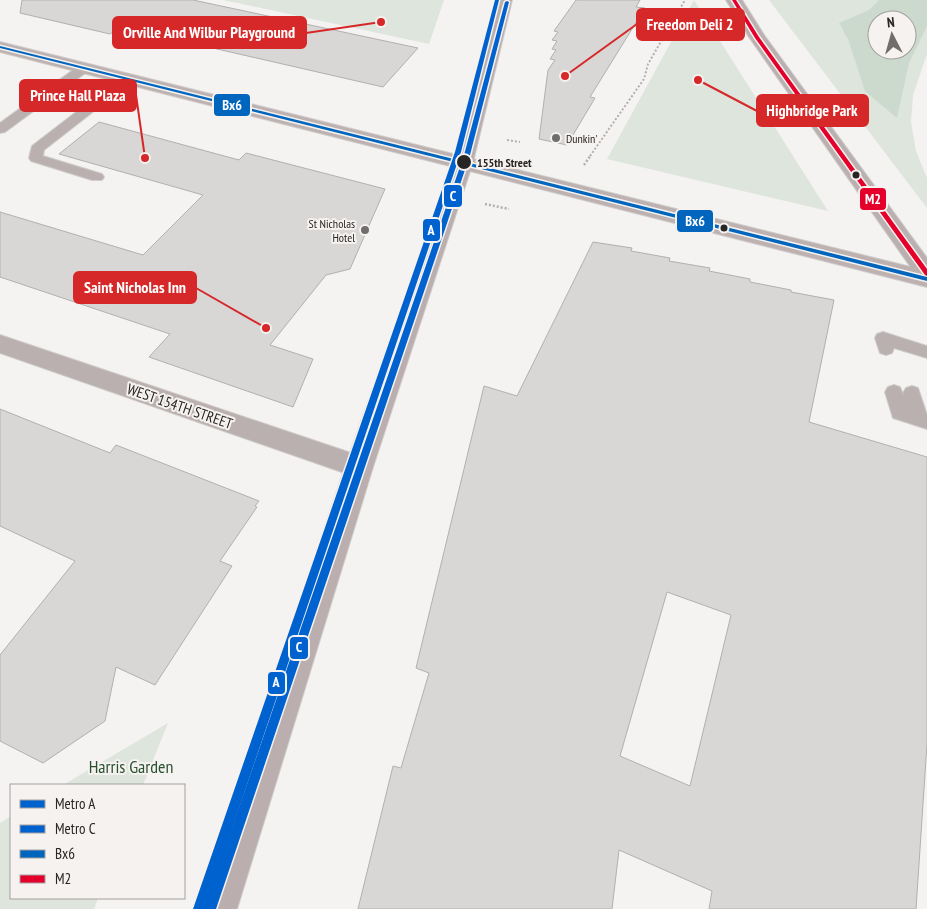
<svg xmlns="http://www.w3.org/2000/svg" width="927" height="909" font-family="'PT Sans Narrow',sans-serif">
	<rect width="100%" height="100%" fill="#f5f3f1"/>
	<g fill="#dde5dc" fill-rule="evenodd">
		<polygon points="223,0 444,0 429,44"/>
		<polygon points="694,0 828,211 607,159"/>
		<path d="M769 0H927V54L913 95 911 122 916 151 927 178V208ZM877 20H907V50H877Z"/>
		<polygon points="168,723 143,785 63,785"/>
		<polygon points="11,816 11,898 98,898 94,909 0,909 0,823"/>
	</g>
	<path fill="#cbdacc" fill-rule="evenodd" d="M879 0H927V26L909 63 897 118 865 91 848 39 839 23 869 10ZM877 20H907V50H877Z"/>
	<g fill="#d8d7d6" stroke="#b1b0af" fill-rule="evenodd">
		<polygon points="22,0 193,0 418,48 383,87 121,27 110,34 20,13"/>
		<polygon points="576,0 640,0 636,7 645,8 590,97 595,98 567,145 539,139 548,70 555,60 550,59 556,50 552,49 557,41 552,40 558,32 554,31"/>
		<polygon points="99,122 239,160 246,153 385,189 350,269 326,275 270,345 313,359 293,407 149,357 170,334 0,277 0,212 143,255 203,195 59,154"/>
		<path d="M593 242 632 248 631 251 670 258 669 261 710 268 709 271 750 279V282L791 290V292L834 300 809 422 927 457V744L916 909H709L712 891 619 850 612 909H358L393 766 401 768 429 673 416 668 484 386 517 396ZM667 592 731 615 690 786 620 756Z"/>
		<polygon points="0,409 110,453 116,445 259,501 255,506 257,507 220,561 232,566 155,685 116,667 105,721 43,763 0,741 0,655 75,561 0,526"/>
	</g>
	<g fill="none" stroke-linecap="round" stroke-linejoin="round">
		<defs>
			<g id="service">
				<polygon points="84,64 88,65 90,68 88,71 5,132 0,133 0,123 80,65"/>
				<polygon points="127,75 133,79 131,82 44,150 43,156 102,174 104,177 102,180 92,180 31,161 29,158 32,146 123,76"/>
				<polygon points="883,332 927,346 927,358 894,348 892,353 886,355 880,353 875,338 877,334"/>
				<polygon points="894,385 900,387 904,397 903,393 906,388 912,386 918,388 927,415 927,429 893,418 885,392 888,387"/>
			</g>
			<polygon id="minor" points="0,335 369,459 373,467 369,475 359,478 0,353"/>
			<polygon id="tertiary" points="726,0 742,0 764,35 927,258 927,282 919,279 749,37"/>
			<polygon id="secondary" points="496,0 512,0 473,162 373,467 237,909 197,909 345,467 453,162"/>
			<polygon id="primary" points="0,42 927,271 927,287 0,52"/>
		</defs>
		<use href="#service" stroke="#cfcecd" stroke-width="2"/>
		<use href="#minor" stroke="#cfcecd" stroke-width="2"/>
		<use href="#tertiary" stroke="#cfcecd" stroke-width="2"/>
		<use href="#secondary" stroke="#cfcecd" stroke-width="2"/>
		<use href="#primary" stroke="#cfcecd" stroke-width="2"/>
		<g stroke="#b5aeae" stroke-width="2" stroke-dasharray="2 2" stroke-linecap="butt">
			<polyline points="507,140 520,142"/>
			<polyline points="590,156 644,79 648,64 685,0"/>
		</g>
		<g stroke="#b5aeae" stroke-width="2.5" stroke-dasharray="2 2" stroke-linecap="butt">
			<polyline points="584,165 591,155"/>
			<polyline points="485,204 509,209"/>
		</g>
		<use href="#service" fill="#bbb0b0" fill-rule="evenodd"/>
		<use href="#minor" fill="#bbb0b0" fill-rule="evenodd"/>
		<use href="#tertiary" fill="#bbb0b0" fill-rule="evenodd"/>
		<use href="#secondary" fill="#baaeaf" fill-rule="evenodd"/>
		<use href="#primary" fill="#beb2b1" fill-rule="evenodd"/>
		<defs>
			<polygon id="bus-1" points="0,46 927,277 927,281 0,48"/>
			<polygon id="bus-2" points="732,0 736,0 759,37 927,269 927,276 925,275 755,38"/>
		</defs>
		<use href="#bus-1" stroke="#f6f2f0" stroke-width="3"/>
		<use href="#bus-2" stroke="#f6f2f0" stroke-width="3"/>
		<use href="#bus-1" fill="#0065bd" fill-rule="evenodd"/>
		<use href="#bus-2" fill="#e4002b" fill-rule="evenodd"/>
		<defs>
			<polygon id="metro-1" points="495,0 499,0 461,152 205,909 193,909 455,152"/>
			<polygon id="metro-2" points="507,1 509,2 470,155 216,909 204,909 464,155 505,2"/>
		</defs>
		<use href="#metro-1" stroke="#f6f2f0" stroke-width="3"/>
		<use href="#metro-2" stroke="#f6f2f0" stroke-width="3"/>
		<use href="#metro-1" fill="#0062cf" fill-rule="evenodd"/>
		<use href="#metro-2" fill="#0062cf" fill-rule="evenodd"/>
	</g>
	<g fill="#6f6e6c" stroke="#f6f2f0" stroke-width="2">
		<circle cx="556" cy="138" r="5"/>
		<circle cx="365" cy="230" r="5"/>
	</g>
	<g fill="#272625" stroke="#f6f2f0" stroke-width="2">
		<circle cx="464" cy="162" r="8"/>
		<circle cx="856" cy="175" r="4.5"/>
		<circle cx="724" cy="228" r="4.5"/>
	</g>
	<g text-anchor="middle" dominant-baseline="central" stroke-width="4" stroke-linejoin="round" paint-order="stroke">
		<g font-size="12" fill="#272625" stroke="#f6f2f0" text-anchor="start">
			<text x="566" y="138">Dunkin'</text>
			<text x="355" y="223" text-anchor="end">St Nicholas<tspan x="355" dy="14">Hotel</tspan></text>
		</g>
		<g font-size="12" font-weight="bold" fill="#272625" stroke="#f6f2f0" text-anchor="start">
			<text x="477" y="162">155th Street</text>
		</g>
		<g font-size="15" fill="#272625" stroke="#f6f2f0">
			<text transform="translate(180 406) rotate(19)">WEST 154TH STREET</text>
		</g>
		<g font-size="18" fill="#275231" stroke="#f6f2f0">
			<text x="131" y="766">Harris Garden</text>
		</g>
	</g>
	<path fill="none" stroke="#d62828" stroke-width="2" d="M565 76L637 24M381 22L306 33M145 158L136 95M698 80L757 111M266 328L196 288"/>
	<g fill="#d62828" stroke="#f6f2f0" stroke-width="2">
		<circle cx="565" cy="76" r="5"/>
		<circle cx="381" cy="22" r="5"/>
		<circle cx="145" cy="158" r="5"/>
		<circle cx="698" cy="80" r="5"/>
		<circle cx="266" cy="328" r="5"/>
	</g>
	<g fill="#d62828" stroke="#d62828" stroke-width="2">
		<rect x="637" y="9" width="107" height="31" rx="5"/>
		<rect x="113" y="17" width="193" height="31" rx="5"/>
		<rect x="20" y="80" width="116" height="31" rx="5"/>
		<rect x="757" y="95" width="111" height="31" rx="5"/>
		<rect x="74" y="272" width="122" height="31" rx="5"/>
	</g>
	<g font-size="16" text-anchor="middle" font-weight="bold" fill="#fff">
		<text x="690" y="30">Freedom Deli 2</text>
		<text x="209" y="38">Orville And Wilbur Playground</text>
		<text x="78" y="101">Prince Hall Plaza</text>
		<text x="812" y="116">Highbridge Park</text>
		<text x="135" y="293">Saint Nicholas Inn</text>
	</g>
	<g stroke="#f6f2f0" stroke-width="2">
		<rect x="213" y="93" width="38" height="24" rx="5" fill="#0065bd"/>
		<rect x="443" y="184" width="20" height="24" rx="5" fill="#0062cf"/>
		<rect x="859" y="187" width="28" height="24" rx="5" fill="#e4002b"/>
		<rect x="676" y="209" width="38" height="24" rx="5" fill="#0065bd"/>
		<rect x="422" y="218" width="19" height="24" rx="5" fill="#0062cf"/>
		<rect x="289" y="636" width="20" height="24" rx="5" fill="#0062cf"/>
		<rect x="267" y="671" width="19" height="24" rx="5" fill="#0062cf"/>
	</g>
	<g font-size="14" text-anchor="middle" font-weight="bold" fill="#fff">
		<text x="232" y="110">Bx6</text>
		<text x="453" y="201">C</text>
		<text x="873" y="204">M2</text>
		<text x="695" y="226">Bx6</text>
		<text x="431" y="235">A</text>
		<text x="299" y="652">C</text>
		<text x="276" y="687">A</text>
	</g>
	<rect x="10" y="784" width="175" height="115" fill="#f6f2f0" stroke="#a3a09f"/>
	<rect x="20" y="800" width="25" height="8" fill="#0062cf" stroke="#a3a09f"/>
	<text x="55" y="809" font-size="15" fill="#272625">Metro A</text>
	<rect x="20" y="825" width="25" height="8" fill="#0062cf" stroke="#a3a09f"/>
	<text x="55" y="834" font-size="15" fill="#272625">Metro C</text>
	<rect x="20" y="850" width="25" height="8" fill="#0065bd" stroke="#a3a09f"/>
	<text x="55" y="859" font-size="15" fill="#272625">Bx6</text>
	<rect x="20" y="875" width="25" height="8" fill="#e4002b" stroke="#a3a09f"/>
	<text x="55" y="884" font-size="15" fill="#272625">M2</text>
	<g transform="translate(892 35) rotate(354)"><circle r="24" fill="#f6f2f0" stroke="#a3a09f"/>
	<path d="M0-4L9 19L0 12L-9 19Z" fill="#6f6e6c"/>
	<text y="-8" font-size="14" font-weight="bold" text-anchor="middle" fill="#272625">N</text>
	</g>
</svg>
